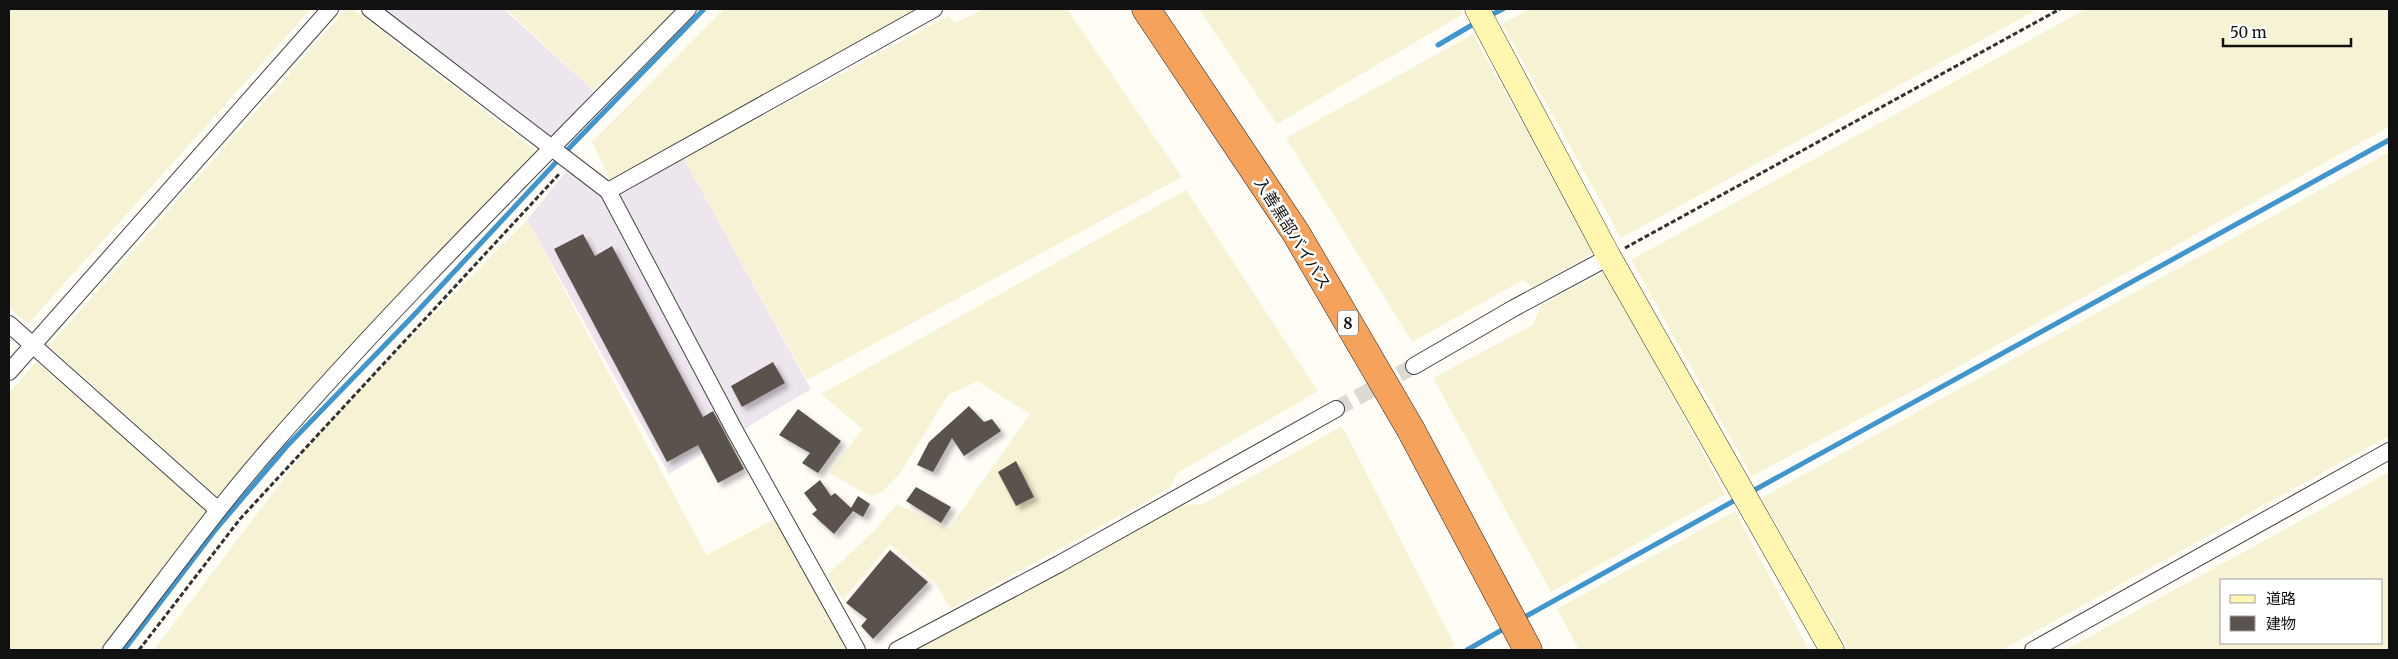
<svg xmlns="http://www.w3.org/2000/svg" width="2398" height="659" font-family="Merriweather,'Noto Sans JP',serif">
	<defs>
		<filter id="shadow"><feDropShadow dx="4.5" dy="4.5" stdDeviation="2.5" flood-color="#0004"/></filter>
	</defs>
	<rect width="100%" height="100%" fill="#fffdf5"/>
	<g fill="#eee6ef">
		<polygon points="379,9 504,9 594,91 551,140"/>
		<polygon points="684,159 811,389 669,474 527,220 567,170 605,198"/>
	</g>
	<g fill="#f6f3d4" fill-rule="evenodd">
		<polygon points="9,9 311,9 28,324 9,307"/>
		<polygon points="346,9 353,9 539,153 217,496 49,346"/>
		<polygon points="506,9 675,9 594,91"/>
		<polygon points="724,9 920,9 610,180 592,142"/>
		<polygon points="983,9 1067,9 1182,177 807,380 684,159 948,16 956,23"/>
		<polygon points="1199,9 1460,9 1463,14 1277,124"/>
		<polygon points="1529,9 2038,9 1621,238 1502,24"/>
		<polygon points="2086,9 2389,9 2389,127 1954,369 1752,476 1631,260"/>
		<polygon points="1473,34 1593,253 1533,287 1523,280 1412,342 1286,138"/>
		<polygon points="2389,152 2389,436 2002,650 1849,650 1761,498"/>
		<polygon points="1186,190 1318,391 1177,473 1170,488 951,609 936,584 890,544 843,600 827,575 875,530 897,504 949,529 1030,414 978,381 948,395 901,472 882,492 870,496 829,473 862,429 821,394"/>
		<polygon points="527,220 706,555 775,519 847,650 154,650 321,429"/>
		<polygon points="1605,272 1725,494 1551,592 1433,378 1533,325 1541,305"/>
		<polygon points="36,362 210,512 104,650 9,650 9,393"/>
		<polygon points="1342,426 1455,646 1447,650 915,650 1183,505 1203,504"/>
		<path d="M2389 472V650H2065ZM2222 580H2382V643H2222Z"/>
		<polygon points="1735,511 1809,650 1579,650 1557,609"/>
	</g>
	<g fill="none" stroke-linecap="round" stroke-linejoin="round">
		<g stroke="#3f96cf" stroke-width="5">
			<polyline points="1489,16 1503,9"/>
			<polyline points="1438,45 1477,22"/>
			<polyline points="1749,493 2389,140"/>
			<polyline points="1521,619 1739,498"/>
			<polyline points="124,650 216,529 287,446 413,316 573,144 704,9"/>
			<polyline points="1467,650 1507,627"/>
		</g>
	</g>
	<g fill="#5a524d" filter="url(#shadow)">
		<polygon points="583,234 595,256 612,246 703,417 713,411 744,469 718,483 698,445 667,462 554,249"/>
		<polygon points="773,362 785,383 742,407 731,386"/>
		<polygon points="969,406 984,422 992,419 1001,431 964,456 952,438 933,472 917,465 929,442"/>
		<polygon points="798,409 841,441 818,473 802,463 810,453 779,435"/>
		<polygon points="1016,461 1034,497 1016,506 998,472"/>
		<polygon points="820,480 831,496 835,493 851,508 858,496 870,504 863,517 853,511 834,534 812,514 817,510 804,493"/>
		<polygon points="916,487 951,507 941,523 906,501"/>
		<polygon points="890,550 928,582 873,639 861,626 867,619 846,603"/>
	</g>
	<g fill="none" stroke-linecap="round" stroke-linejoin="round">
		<polyline stroke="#dbdad3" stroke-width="16" stroke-dasharray="16 8" stroke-linecap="butt" points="1336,409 1414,366"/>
		<defs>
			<g id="street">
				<polyline points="370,9 608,191 735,431 857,650"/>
				<polyline points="608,191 934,9"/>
				<polyline points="9,324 218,510"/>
				<polyline points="1414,366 1514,308 1609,257"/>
				<polyline points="9,372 330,9"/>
				<path d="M111 650C163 583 213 513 269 449 402 296 547 154 688 9"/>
				<polyline points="897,650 1059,564 1336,409"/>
				<polyline points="2033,650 2389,451"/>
			</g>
			<polyline id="secondary" points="1477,9 1609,257 1832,650"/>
			<polyline id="highway" points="1146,9 1296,233 1411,430 1528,650"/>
		</defs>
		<use href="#street" stroke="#444" stroke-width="18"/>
		<use href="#secondary" stroke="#333" stroke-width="25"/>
		<use href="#highway" stroke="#222" stroke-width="29"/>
		<g stroke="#333" stroke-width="3" stroke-dasharray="5 2.5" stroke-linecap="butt">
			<polyline points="1625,248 2060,9"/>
			<polyline points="139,650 240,519 560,173"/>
		</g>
		<use href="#street" stroke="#fff" stroke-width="16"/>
		<use href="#secondary" stroke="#fff6b0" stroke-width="24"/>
		<use href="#highway" stroke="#f5a25d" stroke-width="28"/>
	</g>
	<g text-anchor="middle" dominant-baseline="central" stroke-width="5" stroke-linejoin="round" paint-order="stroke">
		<rect fill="#fff" stroke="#585858" stroke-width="1" x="1338" y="310.5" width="20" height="25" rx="4"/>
		<g font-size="15" font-weight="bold" fill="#111">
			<text x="1348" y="323">8</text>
		</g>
		<g font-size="16" fill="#111" stroke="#fff">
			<text transform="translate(1293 233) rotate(58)">入善黒部バイパス</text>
		</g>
	</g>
	<rect width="2398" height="659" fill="none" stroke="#111111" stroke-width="20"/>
	<rect x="2220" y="579" width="162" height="65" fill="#ffffff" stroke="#a0a0a0"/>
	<rect x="2230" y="595" width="25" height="8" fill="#fff6b0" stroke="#a0a0a0"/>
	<text x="2266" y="604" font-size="15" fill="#111111">道路</text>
	<rect x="2230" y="616" width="25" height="15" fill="#5a524d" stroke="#a0a0a0"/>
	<text x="2266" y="629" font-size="15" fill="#111111">建物</text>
	<path d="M2223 38v8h128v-8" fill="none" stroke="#111111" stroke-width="2.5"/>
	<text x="2230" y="38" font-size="15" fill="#111111" stroke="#ffffff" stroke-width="4" paint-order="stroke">50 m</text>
</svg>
